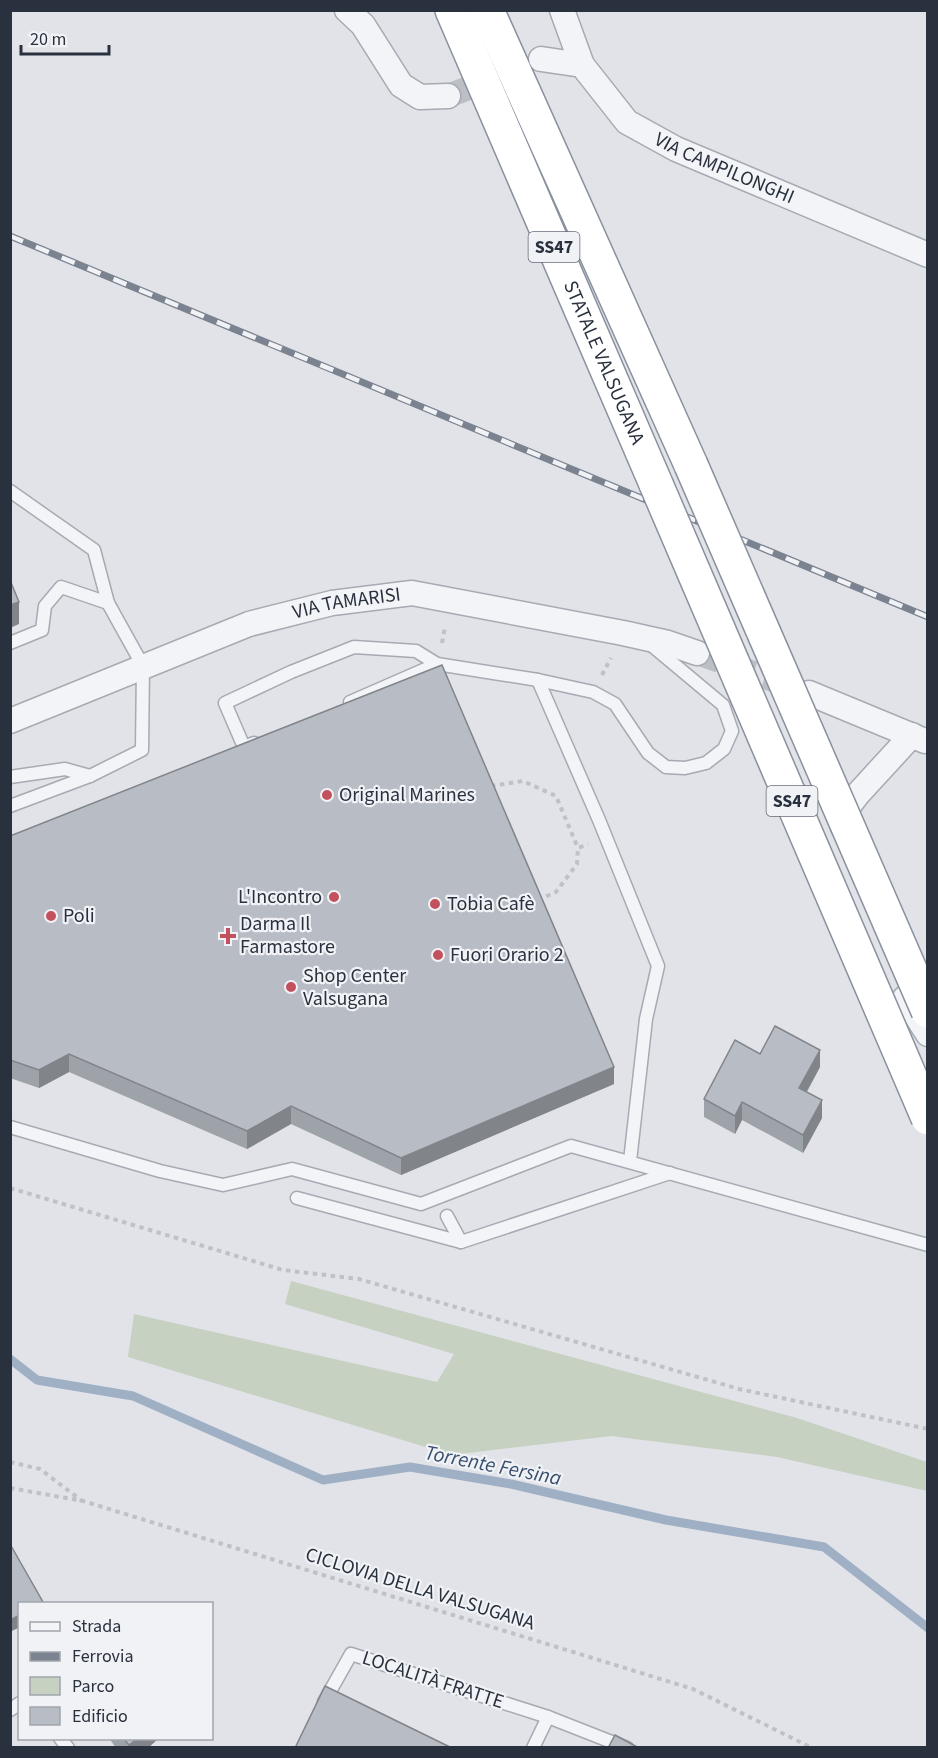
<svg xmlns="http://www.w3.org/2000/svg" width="938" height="1758" font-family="'Source Sans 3',sans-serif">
	<rect width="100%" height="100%" fill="#e1e3e8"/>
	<polygon fill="#c6d1c2" points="291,1281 797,1418 927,1462 927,1491 777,1457 611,1436 452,1455 128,1357 134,1314 437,1382 454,1354 285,1304"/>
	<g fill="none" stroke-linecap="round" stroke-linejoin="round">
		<polyline stroke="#9fb0c5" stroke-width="9" points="10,1359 37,1380 133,1396 323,1480 410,1467 511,1484 666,1520 824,1547 928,1628"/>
		<g stroke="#bcbfc6" stroke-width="24" stroke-dasharray="24 12" stroke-linecap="butt">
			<polyline points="448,96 499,76"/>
			<polyline points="697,653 793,687"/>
		</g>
		<defs>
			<g id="lane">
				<polyline points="10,491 94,550 108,603 143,666 142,750 90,776 10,806"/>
				<polyline points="10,643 42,630 45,606 61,587 108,603"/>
				<polyline points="538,680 599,820 658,966 646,1019 630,1161"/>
				<polyline points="350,702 437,664"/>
				<polyline points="254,743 244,747 225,703 291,672 354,647 416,651 437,664 538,680 593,692 615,704 648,753 666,767 685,768 706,763 724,749 732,731 723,705 650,644"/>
				<polyline points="10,777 65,769 90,776"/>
				<polyline points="10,1127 160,1171 223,1185 292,1169 421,1204 571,1146 928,1245"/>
				<polyline points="297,1198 461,1242 670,1173"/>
				<polyline points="447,1216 461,1242"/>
				<polyline points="324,1702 351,1654 548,1717 533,1748"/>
				<polyline points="10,1710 20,1703"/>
				<polyline points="548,1717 627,1748"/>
				<polyline points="60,1738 68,1748"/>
			</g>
			<g id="street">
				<polyline points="347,10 363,25 401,85 420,97 448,96"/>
				<polyline points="562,10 582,65"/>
				<path id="s1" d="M541 59 582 65 627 122 676 149 928 255"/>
				<polyline points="809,693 925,741"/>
				<path id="s2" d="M10 721 249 624 332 603 412 593 623 633 668 643 697 653"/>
				<polyline points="843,827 841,816 857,795 912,735"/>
				<polyline points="905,998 928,1034"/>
			</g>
			<g id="highway">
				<path id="s3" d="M452 10 656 484"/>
				<polyline points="487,10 691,465"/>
			</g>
		</defs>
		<use href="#lane" stroke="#a6aab2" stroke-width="15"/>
		<use href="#street" stroke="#a6aab2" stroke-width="27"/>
		<use href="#highway" stroke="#89909e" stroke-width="36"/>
		<g stroke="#bfc1c7" stroke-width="4" stroke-dasharray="4.5 4.5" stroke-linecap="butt">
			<polyline points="442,643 445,627"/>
			<polyline points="602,675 611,658"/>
			<polyline points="491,786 523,781 556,796 578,848"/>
			<polyline points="538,900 556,892 577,864 578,848 588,844"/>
			<polyline points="10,1188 283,1270 359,1279 739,1389 928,1429"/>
			<polyline points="10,1462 40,1469 82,1501"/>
			<polyline points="10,1488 83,1501 693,1689 812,1748"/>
		</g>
		<use href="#lane" stroke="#f3f4f7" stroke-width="12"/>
		<use href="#street" stroke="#f3f4f7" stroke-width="24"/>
		<use href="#highway" stroke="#fff" stroke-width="33"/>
		<defs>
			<polyline id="rail" points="10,236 928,617"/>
		</defs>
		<use href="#rail" stroke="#7b8390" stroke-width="7"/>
		<use href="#rail" stroke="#f0f2f6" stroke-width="4.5" stroke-dasharray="14" stroke-linecap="butt"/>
		<defs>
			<g id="highway-bridge">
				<polyline points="691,465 928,1011"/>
				<polyline points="656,484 928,1118"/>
			</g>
		</defs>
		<use href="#highway-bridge" stroke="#89909e" stroke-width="36" stroke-linecap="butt"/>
		<use href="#highway-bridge" stroke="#fff" stroke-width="33"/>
	</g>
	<g fill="#9ea2a9">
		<polygon points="10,836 614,1084 401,1175 291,1124 247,1149 69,1072 39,1088 10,1078"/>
		<polygon points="760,1054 820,1067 807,1092 822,1118 803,1153 742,1120 735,1134 704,1117 704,1099"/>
		<polygon points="109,1738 159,1738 148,1748 116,1748"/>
	</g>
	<g fill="#818489">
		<polygon points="19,602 19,624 10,628 10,605"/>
		<polygon points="820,1050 820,1067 799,1105 799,1088"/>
		<polygon points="69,1054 69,1072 39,1088 39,1070"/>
		<polygon points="614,1067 614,1084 401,1175 401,1158"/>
		<polygon points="822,1100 822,1118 803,1153 803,1135"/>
		<polygon points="742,1102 742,1120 735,1134 735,1116"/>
		<polygon points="291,1106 291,1124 247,1149 247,1131"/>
		<polygon points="20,1615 20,1627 10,1632 10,1620"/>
		<polygon points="138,1738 159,1738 148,1748 129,1748 129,1745"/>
	</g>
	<g fill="#b8bcc4" stroke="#818489" stroke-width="1.5">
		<polygon points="10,580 19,602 10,605"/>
		<polygon points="442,665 614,1067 401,1158 291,1106 247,1131 69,1054 39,1070 10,1060 10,836"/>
		<polygon points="775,1026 820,1050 799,1088 822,1100 803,1135 742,1102 735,1116 704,1099 735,1040 760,1054"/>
		<polygon points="10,1544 43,1602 40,1604 20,1604 20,1615 10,1620"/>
		<polygon points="325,1686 452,1748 295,1748"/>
		<polygon points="615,1735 639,1748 608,1748"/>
		<polygon points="123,1738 138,1738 129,1745"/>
	</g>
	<g fill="#c3505d" stroke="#f0f2f6" stroke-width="2">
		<circle cx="327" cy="795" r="6"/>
		<circle cx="334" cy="897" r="6"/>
		<circle cx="435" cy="904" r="6"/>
		<circle cx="51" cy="916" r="6"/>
		<path d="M225 927h6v6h6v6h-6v6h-6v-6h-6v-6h6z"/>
		<circle cx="438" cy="955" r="6"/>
		<circle cx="291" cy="987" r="6"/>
	</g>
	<g text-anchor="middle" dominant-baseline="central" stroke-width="4.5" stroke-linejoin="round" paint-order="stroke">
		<g fill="#f0f2f6" stroke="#656b75" stroke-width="1.5">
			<rect x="528.5" y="232" width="51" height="30" rx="4.5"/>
			<rect x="766.5" y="786" width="51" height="30" rx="4.5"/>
		</g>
		<g font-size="18" font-weight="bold" fill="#2a313e">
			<text x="554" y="247">SS47</text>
			<text x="792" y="801">SS47</text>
		</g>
		<g font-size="20" fill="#2a313e" stroke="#f0f2f6">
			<text stroke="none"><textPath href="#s1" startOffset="222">VIA CAMPILONGHI</textPath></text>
			<text stroke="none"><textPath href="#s3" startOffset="384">STATALE VALSUGANA</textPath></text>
			<text stroke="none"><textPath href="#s2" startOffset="358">VIA TAMARISI</textPath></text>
			<text transform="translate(420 1589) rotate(17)">CICLOVIA DELLA VALSUGANA</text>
			<text transform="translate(433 1680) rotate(18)">LOCALITÀ FRATTE</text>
		</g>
		<g font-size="20" fill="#2a313e" stroke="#f0f2f6" text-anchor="start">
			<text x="339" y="795">Original Marines</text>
			<text x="322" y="897" text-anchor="end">L'Incontro</text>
			<text x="447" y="904">Tobia Cafè</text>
			<text x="63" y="916">Poli</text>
			<text x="240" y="924">Darma Il<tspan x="240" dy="23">Farmastore</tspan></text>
			<text x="450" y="955">Fuori Orario 2</text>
			<text x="303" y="976">Shop Center<tspan x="303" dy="23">Valsugana</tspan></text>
		</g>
		<g font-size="21" font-style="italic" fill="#384f6f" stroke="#f0f2f6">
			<text transform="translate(493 1465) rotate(11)">Torrente Fersina</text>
		</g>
	</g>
	<rect width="938" height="1758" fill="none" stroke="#2a313e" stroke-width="24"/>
	<rect x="18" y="1602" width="195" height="138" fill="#f0f2f6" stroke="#a1a5ac" stroke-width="1.5"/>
	<rect x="30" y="1622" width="30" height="9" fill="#f3f4f7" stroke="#a1a5ac" stroke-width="1.5"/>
	<text x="72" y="1632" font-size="18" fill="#2a313e">Strada</text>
	<rect x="30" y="1652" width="30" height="9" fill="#7b8390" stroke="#a1a5ac" stroke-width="1.5"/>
	<text x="72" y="1662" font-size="18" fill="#2a313e">Ferrovia</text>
	<rect x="30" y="1677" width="30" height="18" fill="#c6d1c2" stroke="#a1a5ac" stroke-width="1.5"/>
	<text x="72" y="1692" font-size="18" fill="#2a313e">Parco</text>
	<rect x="30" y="1707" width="30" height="18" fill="#b8bcc4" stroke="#a1a5ac" stroke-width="1.5"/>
	<text x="72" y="1722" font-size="18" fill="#2a313e">Edificio</text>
	<path d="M21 45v9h88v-9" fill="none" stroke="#2a313e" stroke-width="3"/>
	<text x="30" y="45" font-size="18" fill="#2a313e" stroke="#f0f2f6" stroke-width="4.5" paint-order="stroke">20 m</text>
</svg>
